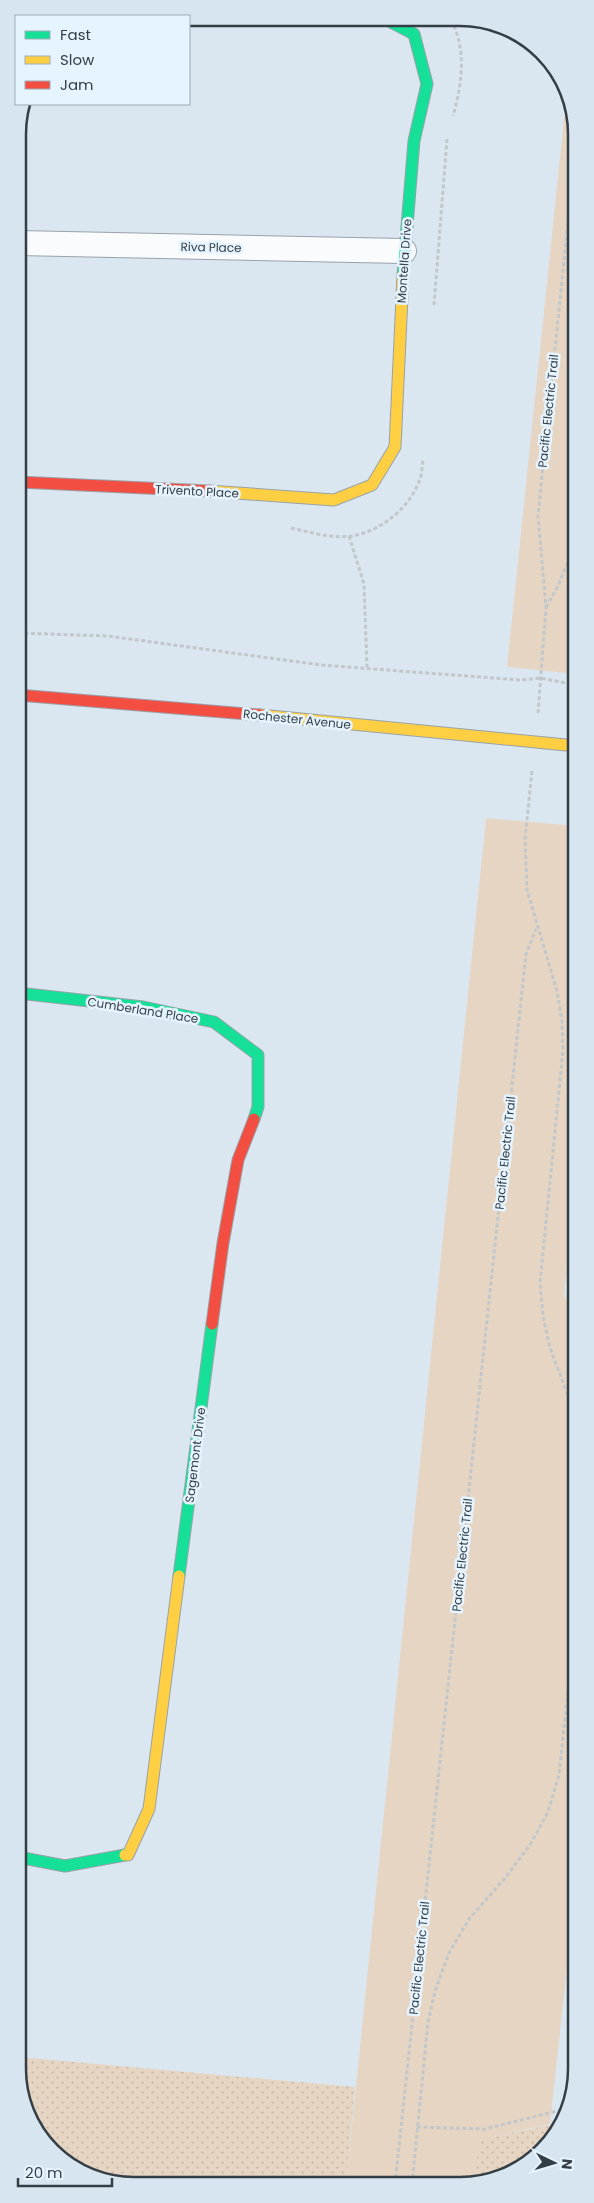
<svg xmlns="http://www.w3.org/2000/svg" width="594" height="2203" font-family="Poppins,sans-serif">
	<defs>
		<pattern id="grass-dots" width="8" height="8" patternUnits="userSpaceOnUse" patternTransform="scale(1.25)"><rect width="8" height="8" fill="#e7d5c3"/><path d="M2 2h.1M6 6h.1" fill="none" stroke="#c7b8a9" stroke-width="1.8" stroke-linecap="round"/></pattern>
	</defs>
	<rect width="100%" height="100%" fill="#dae7f0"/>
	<g fill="url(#grass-dots)">
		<polygon points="19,2057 355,2087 346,2184 111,2183 52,2151 19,2084"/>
		<polygon points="550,2125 560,2125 547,2146 511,2173 474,2184 479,2140"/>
	</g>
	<g fill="#e7d5c3">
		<polygon points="566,100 575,119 576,674 507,667"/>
		<polygon points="486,818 576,826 576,1182 564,1297 576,1299 576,1885 550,2124 480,2140 474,2184 346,2184"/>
	</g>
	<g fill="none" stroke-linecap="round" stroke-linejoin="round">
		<defs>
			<polyline id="street" points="18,243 404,251"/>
			<g id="fast">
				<polyline points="385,19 414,34 427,84 414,141 403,275"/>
				<polyline points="18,993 143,1007 214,1022 258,1055 258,1107 254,1119"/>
				<polyline points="179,1576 212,1324"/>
				<polyline points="18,1857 65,1866 125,1855"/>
			</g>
			<g id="slow">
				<polyline points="209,491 334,500 372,485 395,447 403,275"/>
				<polyline points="260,715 576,746"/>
				<polyline points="125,1855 128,1855 149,1809 179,1576"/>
			</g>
			<g id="jam">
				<polyline points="18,482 209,491"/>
				<polyline points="18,695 260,715"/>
				<polyline points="212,1324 223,1243 238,1160 254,1119"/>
			</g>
		</defs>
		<use href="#street" stroke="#99a2aa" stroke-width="26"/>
		<use href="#fast" stroke="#99a2aa" stroke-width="13"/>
		<use href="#slow" stroke="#99a2aa" stroke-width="13"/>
		<use href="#jam" stroke="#99a2aa" stroke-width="13"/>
		<g stroke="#c2c7ca" stroke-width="3" stroke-dasharray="4 2.5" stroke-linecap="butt">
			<path d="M451 20C467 49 462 85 453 116"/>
			<polyline points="434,305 447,139"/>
			<path d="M291 528C310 532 332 539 352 536 381 531 410 508 420 479 422 474 422 466 423 460"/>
			<polyline points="349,536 364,584 367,667"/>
			<polyline points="546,607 558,586 576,542"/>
			<polyline points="18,633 108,636 321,665 520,680 541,678 576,685"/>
			<polyline points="538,713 546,608 538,515 575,154"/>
			<polyline points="532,771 525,839 527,890 557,991 562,1021 563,1050 540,1283 543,1316 550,1348 576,1416"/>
			<polyline points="417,2127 485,2129 569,2108"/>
			<polyline points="395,2184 526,954 536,929"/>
			<polyline points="412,2184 428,2022 435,1991 449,1953 469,1919 505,1878 530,1845 548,1812 559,1775 576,1616"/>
		</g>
		<use href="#street" stroke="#f9fbfd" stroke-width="24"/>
		<use href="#fast" stroke="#16e098" stroke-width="11"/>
		<use href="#slow" stroke="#ffcf43" stroke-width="11"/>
		<use href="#jam" stroke="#f24e42" stroke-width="11"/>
	</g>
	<g text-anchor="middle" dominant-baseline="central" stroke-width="5" stroke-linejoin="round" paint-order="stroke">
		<g font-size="12" fill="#343e45" stroke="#e5f4ff">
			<text transform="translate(211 247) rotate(1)">Riva Place</text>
			<text transform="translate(404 261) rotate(-86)">Montella Drive</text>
			<text transform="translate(548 411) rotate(-84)">Pacific Electric Trail</text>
			<text transform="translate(197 491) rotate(3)">Trivento Place</text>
			<text transform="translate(297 719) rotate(6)">Rochester Avenue</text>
			<text transform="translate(143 1010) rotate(9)">Cumberland Place</text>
			<text transform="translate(505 1153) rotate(-84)">Pacific Electric Trail</text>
			<text transform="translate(195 1455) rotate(-83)">Sagemont Drive</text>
			<text transform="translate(462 1555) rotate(-84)">Pacific Electric Trail</text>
			<text transform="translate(419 1958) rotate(-84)">Pacific Electric Trail</text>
		</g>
	</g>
	<path d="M0 0H594V2203H0ZM134 26H460A108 108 0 0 1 568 134V2069A108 108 0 0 1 460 2177H134A108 108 0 0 1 26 2069V134A108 108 0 0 1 134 26Z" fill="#d7e5f0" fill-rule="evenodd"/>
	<path fill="none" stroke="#343e45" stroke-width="2.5" d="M134 26H460A108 108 0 0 1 568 134V2069A108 108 0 0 1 460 2177H134A108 108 0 0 1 26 2069V134A108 108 0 0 1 134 26Z"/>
	<rect x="15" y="15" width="175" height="90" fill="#e5f4ff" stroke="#9eabb5"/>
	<rect x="25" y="31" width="25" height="8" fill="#16e098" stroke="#9eabb5"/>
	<text x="60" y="40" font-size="15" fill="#343e45">Fast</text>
	<rect x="25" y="56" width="25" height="8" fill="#ffcf43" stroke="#9eabb5"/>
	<text x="60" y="65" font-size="15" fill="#343e45">Slow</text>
	<rect x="25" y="81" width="25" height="8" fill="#f24e42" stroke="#9eabb5"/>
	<text x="60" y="90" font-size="15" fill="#343e45">Jam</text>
	<g transform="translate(554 2163) rotate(95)" stroke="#e5f4ff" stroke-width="4" paint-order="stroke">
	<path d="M0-4L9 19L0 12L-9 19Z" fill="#343e45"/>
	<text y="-8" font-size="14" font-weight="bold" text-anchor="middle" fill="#343e45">N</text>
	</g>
	<path d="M18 2178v8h94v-8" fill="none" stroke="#343e45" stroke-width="2.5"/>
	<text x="25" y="2178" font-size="15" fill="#343e45" stroke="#e5f4ff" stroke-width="4" paint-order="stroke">20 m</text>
</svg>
